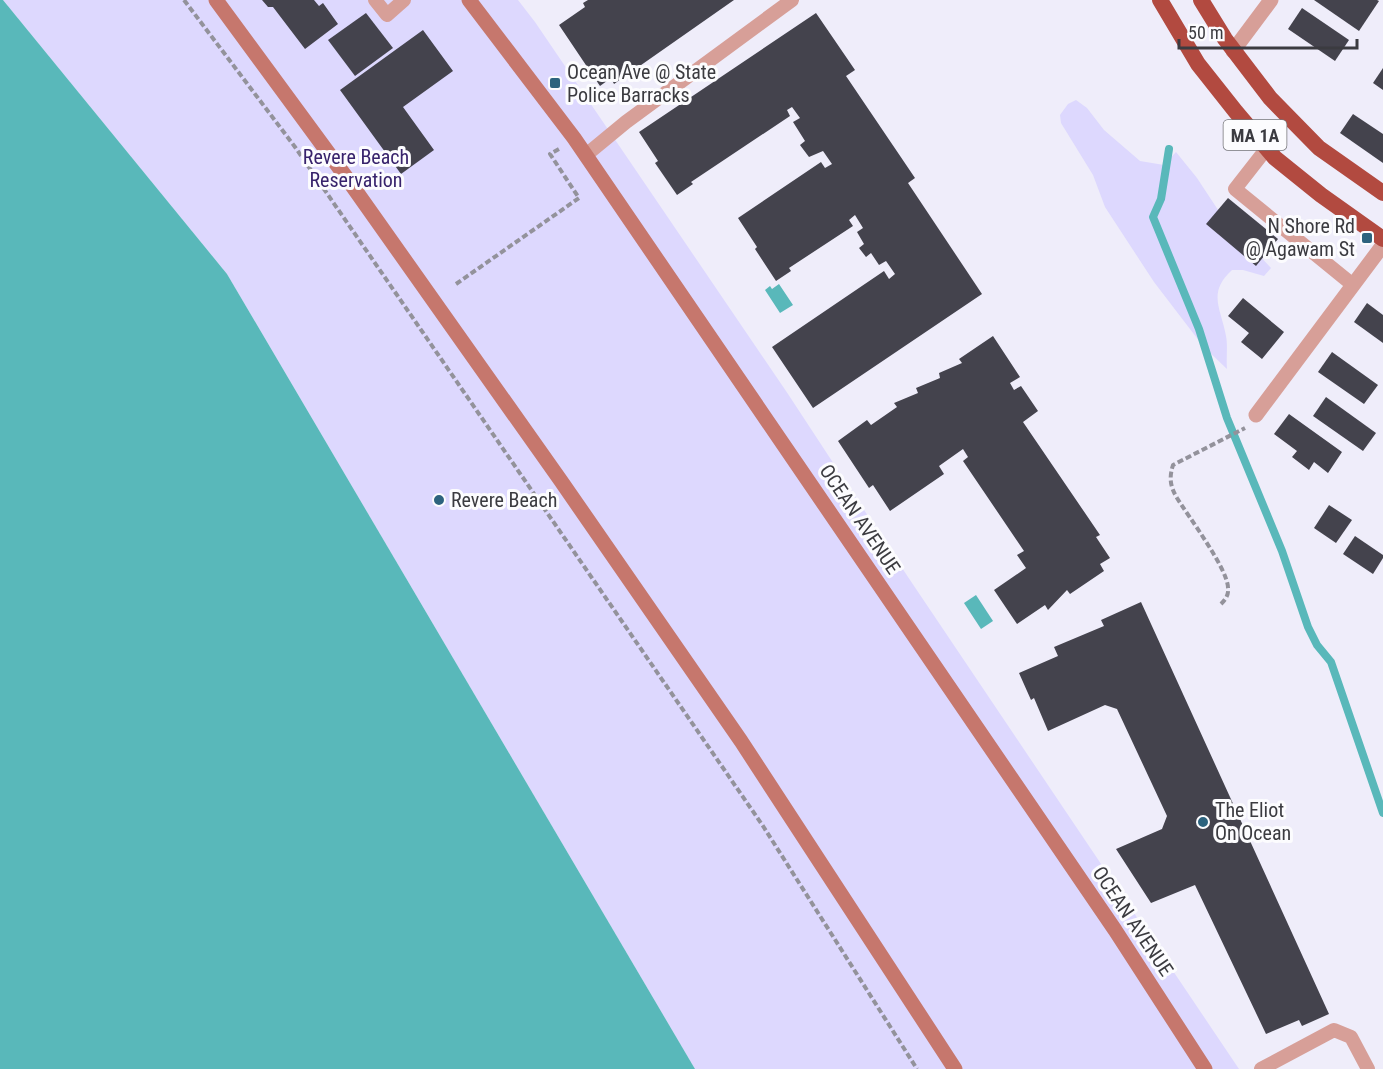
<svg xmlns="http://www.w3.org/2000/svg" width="1383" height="1069" font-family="'Roboto Condensed',sans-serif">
	<rect width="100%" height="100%" fill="#efedfa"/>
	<g fill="#ddd8fe">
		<polygon points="3,0 518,0 535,22 788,394 908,577 1239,1069 695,1069 227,274"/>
		<path d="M1076 100 1087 108 1104 130 1140 161 1164 165 1176 152 1197 178 1222 216 1271 268 1264 276 1243 270H1232C1207 293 1221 308 1226 336 1228 346 1226 358 1227 369L1203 346 1154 282 1105 207 1093 175 1061 123 1060 115 1068 104Z"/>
	</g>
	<g fill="#59b8ba">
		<polygon points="0,0 3,0 227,274 695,1069 0,1069"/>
		<polygon points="779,284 793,305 780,313 765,290 770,286 772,289"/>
		<polygon points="976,595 993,621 981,629 964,603"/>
	</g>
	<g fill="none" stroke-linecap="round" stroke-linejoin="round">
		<polyline stroke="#59b8ba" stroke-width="8" points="1169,149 1161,199 1153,217 1199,329 1227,418 1282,551 1308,627 1317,645 1331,662 1383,813"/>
	</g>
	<g fill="#44434d">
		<polygon points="262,0 314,0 319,6 323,3 338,24 305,49 273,7 268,7"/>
		<polygon points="588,0 734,0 614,84 611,78 600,86 559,25 585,7 583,3"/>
		<polygon points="1314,0 1377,0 1379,1 1359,31"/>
		<polygon points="1302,8 1349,40 1335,61 1288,29"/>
		<polygon points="366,13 393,48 355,76 328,40"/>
		<polygon points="816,13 855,70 846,76 915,178 908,183 982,294 813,408 772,347 884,271 889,279 895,274 886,261 879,265 871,253 866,257 859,248 864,244 857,232 863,228 855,215 849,220 853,226 789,268 791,271 776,281 755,249 757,247 738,218 821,162 825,168 832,164 823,151 809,157 800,145 805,141 793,122 800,118 792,107 787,110 790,116 691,182 693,184 677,195 655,163 658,161 639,132"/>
		<polygon points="423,30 453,71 403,107 434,150 401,174 340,90"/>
		<polygon points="1383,68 1383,90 1373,83"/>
		<polygon points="1353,114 1383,134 1383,163 1340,133"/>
		<polygon points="1228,198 1278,239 1256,266 1206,224"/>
		<polygon points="1243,298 1284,332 1262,359 1241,342 1249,333 1228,316"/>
		<polygon points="1367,303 1383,315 1383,343 1354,322"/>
		<polygon points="993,336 1020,377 1010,383 1014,390 1021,386 1038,411 1023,422 1100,535 1096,537 1110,558 1100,564 1104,571 1070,594 1067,590 1048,610 1045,605 1017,624 994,590 1026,568 1017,555 1024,551 963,461 968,457 963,449 939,466 944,474 890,511 873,485 869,488 838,441 867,420 871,425 897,407 894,403 918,393 916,388 940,378 939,373 962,363 959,359"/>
		<polygon points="1332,352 1378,385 1364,404 1318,372"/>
		<polygon points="1326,397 1376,433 1363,451 1313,416"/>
		<polygon points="1289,414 1342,452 1328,473 1314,462 1309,470 1292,457 1297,451 1274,434"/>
		<polygon points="1329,505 1352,520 1336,543 1314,528"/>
		<polygon points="1355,536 1383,555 1383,558 1373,574 1343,554"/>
		<polygon points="1141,602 1329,1014 1302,1026 1299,1020 1266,1034 1195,885 1151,903 1116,849 1162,829 1167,816 1117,709 1105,705 1048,731 1034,698 1031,700 1019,673 1058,656 1054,647 1104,626 1101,620"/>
	</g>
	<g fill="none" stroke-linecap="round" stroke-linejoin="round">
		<g stroke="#93929b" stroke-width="4" stroke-dasharray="6 3" stroke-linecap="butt">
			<polyline points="184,0 295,147 763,826 917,1069"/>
			<polyline points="456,284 579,198 550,154 559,149"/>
			<path d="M1221 604C1225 600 1229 595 1228 588 1228 569 1188 516 1177 498 1170 486 1169 478 1173 465L1245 428"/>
		</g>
		<g stroke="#d79f98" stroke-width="14">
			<polyline points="375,0 387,15 404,0"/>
			<polyline points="1267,148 1235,189 1353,285"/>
			<polyline points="586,155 626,122 792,0"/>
			<polyline points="1261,1069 1334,1030 1351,1037 1368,1069"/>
		</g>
		<g stroke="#d79f98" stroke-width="15">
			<polyline points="1233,51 1271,0"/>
			<polyline points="1256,415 1383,245"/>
		</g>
		<g stroke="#c6776d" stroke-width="15">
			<polyline points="216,0 346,177 561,481 741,741 955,1069"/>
			<polyline points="469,0 574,138 1115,930 1205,1069"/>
		</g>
		<g stroke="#b24a40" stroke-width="16">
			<polyline points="1160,0 1198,64 1236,112 1275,158 1321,195 1383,239"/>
			<polyline points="1201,0 1225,39 1270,98 1319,148 1383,193"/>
		</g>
	</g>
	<g fill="#2d637e" stroke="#fcfcfe" stroke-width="2">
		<rect x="549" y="77" width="12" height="12" rx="3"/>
		<rect x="1361" y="232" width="12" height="12" rx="3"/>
		<circle cx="439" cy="500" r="6"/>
		<circle cx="1203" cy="822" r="6"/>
	</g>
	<g text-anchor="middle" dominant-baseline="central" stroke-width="6" stroke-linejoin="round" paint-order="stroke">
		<rect fill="#fcfcfe" stroke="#757579" stroke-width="1.5" x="1223.5" y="120" width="63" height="30" rx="4.5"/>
		<g font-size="18" font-weight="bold" fill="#3b3b40">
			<text x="1255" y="135">MA 1A</text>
		</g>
		<g font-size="20" fill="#3b3b40" stroke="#fcfcfe" text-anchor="start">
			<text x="567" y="72">Ocean Ave @ State<tspan x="567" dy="23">Police Barracks</tspan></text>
			<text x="1355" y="226" text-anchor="end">N Shore Rd<tspan x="1355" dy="23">@ Agawam St</tspan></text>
			<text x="451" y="500">Revere Beach</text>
			<text x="1215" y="810">The Eliot<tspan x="1215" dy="23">On Ocean</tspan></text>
		</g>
		<g font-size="20" fill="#38236c" stroke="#fcfcfe">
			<text x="356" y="157">Revere Beach<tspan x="356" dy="23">Reservation</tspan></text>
		</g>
		<g font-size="20" fill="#3b3b40" stroke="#fcfcfe">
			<text transform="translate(860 519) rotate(56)">OCEAN AVENUE</text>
			<text transform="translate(1133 921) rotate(56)">OCEAN AVENUE</text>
		</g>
	</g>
	<path d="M1179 39v9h178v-9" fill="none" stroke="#3b3b40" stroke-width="3"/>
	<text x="1188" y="39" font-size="18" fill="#3b3b40" stroke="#fcfcfe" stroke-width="4.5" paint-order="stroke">50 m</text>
</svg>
